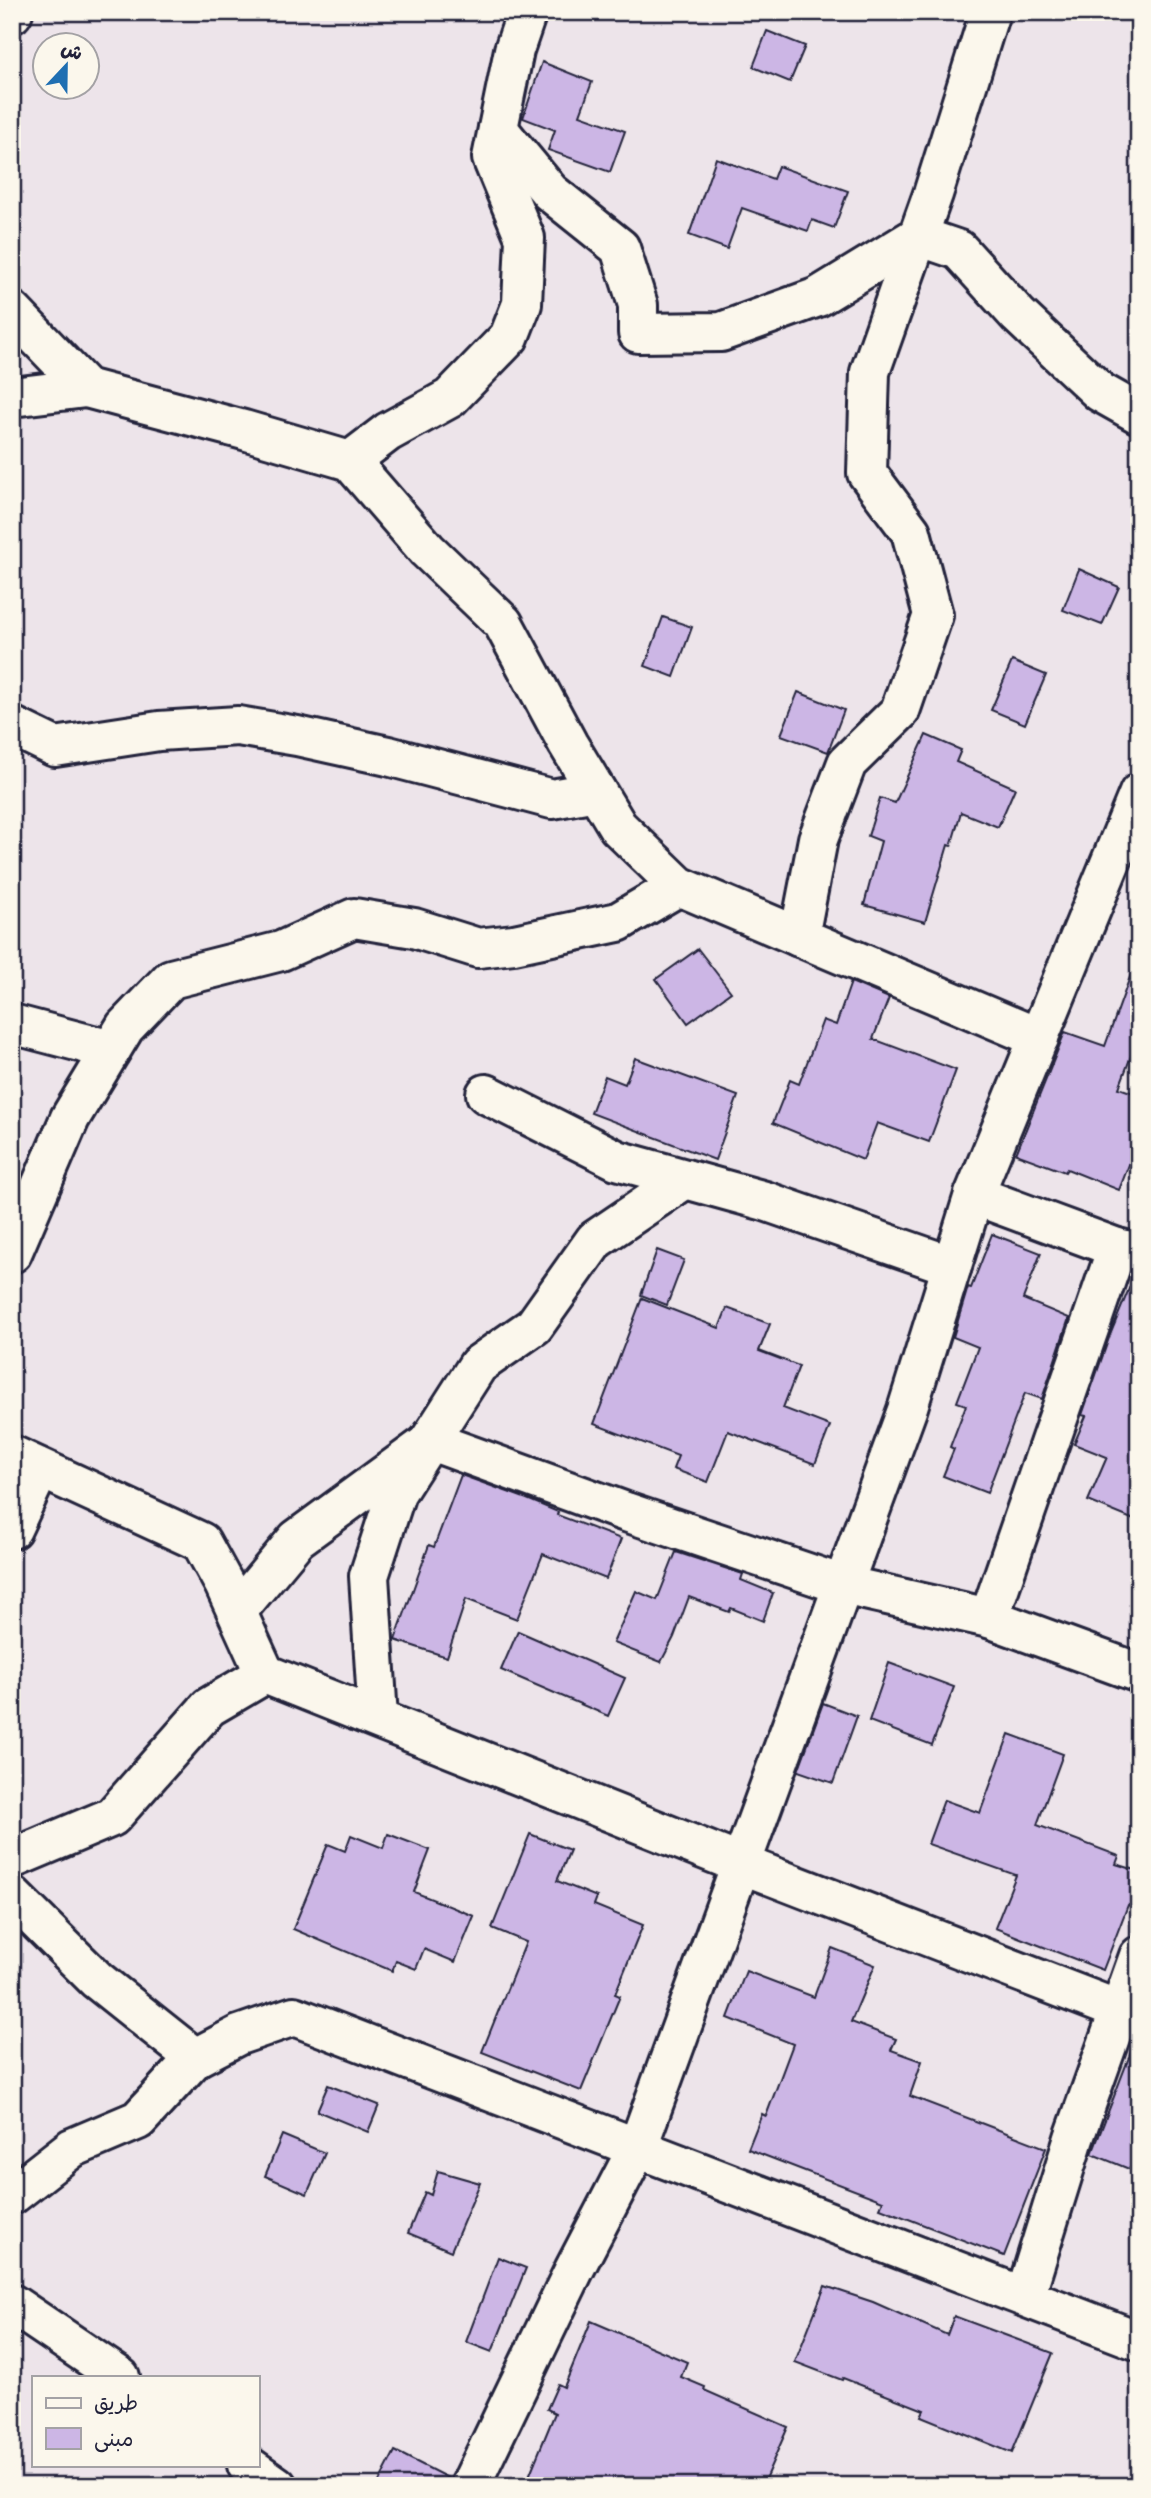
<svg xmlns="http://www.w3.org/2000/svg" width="1151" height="2498" font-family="Caveat,'Playpen Sans Arabic',sans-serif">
	<rect width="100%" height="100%" fill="#ede4ea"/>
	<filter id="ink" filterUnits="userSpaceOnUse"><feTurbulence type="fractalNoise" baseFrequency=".0143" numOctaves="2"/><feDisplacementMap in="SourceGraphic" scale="14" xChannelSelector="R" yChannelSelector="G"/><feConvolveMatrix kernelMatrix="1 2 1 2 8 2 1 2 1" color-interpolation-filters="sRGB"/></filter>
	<g filter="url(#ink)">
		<g fill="#ccb6e5" stroke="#22223b" stroke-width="2">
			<polygon points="767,31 805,46 790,82 753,67"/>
			<polygon points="542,62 592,82 580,115 625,131 610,172 548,150 555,130 523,118"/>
			<polygon points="716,158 773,179 778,166 848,191 834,228 812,220 808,231 742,208 727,249 689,235"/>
			<polygon points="1079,569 1119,587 1102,625 1063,610"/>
			<polygon points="663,617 692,627 674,677 645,666"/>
			<polygon points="1012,661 1046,675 1025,724 991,710"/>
			<polygon points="798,692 844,710 828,752 781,735"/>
			<polygon points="926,735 961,750 956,762 1015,788 998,827 961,812 951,846 948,845 925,922 864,905 881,841 868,836 880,798 895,803"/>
			<polygon points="698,949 731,992 688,1023 656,979"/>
			<polygon points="1135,963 1139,964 1139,1035 1119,1088 1139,1095 1139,1139 1119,1190 1067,1169 1065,1172 1016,1154 1065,1032 1105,1046"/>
			<polygon points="851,982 889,998 873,1039 956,1070 929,1142 877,1123 863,1160 773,1123 790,1080 799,1084 823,1020 836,1025"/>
			<polygon points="635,1058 738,1096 715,1160 591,1113 605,1076 625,1084"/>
			<polygon points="992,1234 1041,1253 1023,1299 1069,1318 1042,1399 1025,1393 987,1493 943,1476 954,1449 950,1447 966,1405 957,1402 978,1347 953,1337 968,1287 971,1288"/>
			<polygon points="657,1250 684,1260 667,1305 641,1295"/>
			<polygon points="1135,1274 1139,1274 1139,1522 1088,1501 1107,1457 1074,1444 1086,1416 1082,1415 1110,1335"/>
			<polygon points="642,1298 719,1328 727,1308 770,1324 759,1351 799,1366 783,1408 830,1426 815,1464 728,1431 708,1482 673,1469 678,1456 594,1424"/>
			<polygon points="461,1475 527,1499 558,1512 557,1515 621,1539 606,1579 543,1554 517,1619 466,1599 447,1657 395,1640 429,1545 434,1547"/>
			<polygon points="676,1552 743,1574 741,1580 773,1593 763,1621 731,1608 729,1612 689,1597 674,1637 661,1662 613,1643 636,1591 657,1600"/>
			<polygon points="518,1631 625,1678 608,1716 501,1670"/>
			<polygon points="889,1663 954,1687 932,1745 869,1721"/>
			<polygon points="823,1703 857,1716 833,1783 798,1771"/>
			<polygon points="1009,1734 1063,1754 1037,1825 1119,1856 1116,1864 1139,1871 1139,1884 1131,1906 1128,1905 1103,1970 995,1928 1016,1875 928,1844 944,1800 980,1813"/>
			<polygon points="388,1834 430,1850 414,1892 474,1916 455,1962 424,1949 416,1969 396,1961 392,1971 293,1929 328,1844 345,1851 351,1835 383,1848"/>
			<polygon points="530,1834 570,1850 557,1881 597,1897 594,1905 643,1925 615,1994 620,1996 581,2091 482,2052 526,1942 492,1928"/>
			<polygon points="832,1948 875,1965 851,2022 896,2039 891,2050 922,2061 910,2096 1046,2148 1004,2256 880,2208 883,2201 748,2149 762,2114 766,2116 793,2044 728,2018 746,1971 814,1997"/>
			<polygon points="1136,2039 1139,2039 1139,2173 1092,2154"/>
			<polygon points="328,2085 379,2105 368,2132 317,2111"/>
			<polygon points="282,2135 325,2153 307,2194 265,2176"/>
			<polygon points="438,2171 480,2183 451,2251 408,2233 425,2192 431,2195"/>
			<polygon points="498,2257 526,2268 492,2352 466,2342"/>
			<polygon points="825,2286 873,2302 947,2335 954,2316 1053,2353 1012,2453 921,2416 924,2410 843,2378 842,2380 795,2362"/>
			<polygon points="591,2321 687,2362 681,2377 705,2387 704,2390 788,2427 762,2486 525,2486 555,2413 547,2409 558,2384 564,2387"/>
			<polygon points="395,2451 450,2479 448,2486 377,2486"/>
		</g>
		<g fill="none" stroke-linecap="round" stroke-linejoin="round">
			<defs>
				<g id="minor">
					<polyline points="12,14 13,12"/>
					<polyline points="498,129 550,192 620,248 638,305 638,333 721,332 818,297 918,236 959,250 1018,315 1100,392 1139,414"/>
					<polyline points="12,311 86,388 244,430 350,461 427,550 503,623 568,744 618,827 679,886 1039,1038"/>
					<polyline points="12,397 86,388"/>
					<polyline points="350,461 388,432 450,398 509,337 522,304 525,238 492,158 514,50 527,12"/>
					<polyline points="12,726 55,747 159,731 238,726 297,736 388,756 552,799 596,791"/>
					<polyline points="799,937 818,839 847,763 900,711 933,615 911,532 867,473 870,372 933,194 990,12"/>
					<polyline points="12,1024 111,1050"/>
					<polyline points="486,1094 617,1160 765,1201 952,1266"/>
					<polyline points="974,1195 1117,1248 1139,1253"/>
					<polyline points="12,1253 70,1118 125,1027 171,979 281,951 354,918 414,928 478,948 514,944 618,922 679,886"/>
					<polyline points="12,1455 201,1542 224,1584 265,1674 741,1864 1139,2018"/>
					<polyline points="12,1529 40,1469"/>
					<polyline points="237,1611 297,1539 431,1441 626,1512 843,1585 989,1618 1139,1673"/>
					<polyline points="989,1618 1117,1248"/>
					<polyline points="378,1718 369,1576 396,1493 478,1365 534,1326 595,1240 685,1179"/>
					<polyline points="12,1859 112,1817 209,1707 265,1674"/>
					<polyline points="12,1896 97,1980 195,2058"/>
					<polyline points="12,2195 72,2148 138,2120 195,2058 239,2035 294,2016 1139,2341"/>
					<polyline points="1025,2296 1074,2138 1139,1956"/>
					<polyline points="12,2304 120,2377"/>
					<polyline points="247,2465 277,2486"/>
					<polyline points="470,2486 574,2270 637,2149 907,1410 974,1195 1139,793"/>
				</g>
			</defs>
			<use href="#minor" stroke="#22223b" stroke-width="44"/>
			<use href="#minor" stroke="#fbf7ec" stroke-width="38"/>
		</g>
	</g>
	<rect width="1151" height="2498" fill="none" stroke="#fbf7ec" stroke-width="42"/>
	<rect x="21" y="21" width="1109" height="2456" fill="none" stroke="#22223b" stroke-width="2.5" filter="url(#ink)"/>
	<rect x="32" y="2376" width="228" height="91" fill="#fbf7ec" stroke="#a4a2a5" stroke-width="2"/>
	<rect x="46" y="2398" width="35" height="10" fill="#fbf7ec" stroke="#a4a2a5" stroke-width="2"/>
	<text x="94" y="2410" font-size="21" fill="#22223b">طريق</text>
	<rect x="46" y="2428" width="35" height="21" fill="#ccb6e5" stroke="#a4a2a5" stroke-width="2"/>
	<text x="94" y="2446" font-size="21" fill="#22223b">مبنى</text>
	<g transform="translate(66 66) rotate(22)"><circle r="33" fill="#fbf7ec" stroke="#a4a2a5" stroke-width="2"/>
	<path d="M0-5L12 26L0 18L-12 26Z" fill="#1f6fb2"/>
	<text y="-10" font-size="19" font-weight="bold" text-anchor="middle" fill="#22223b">ش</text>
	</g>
</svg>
